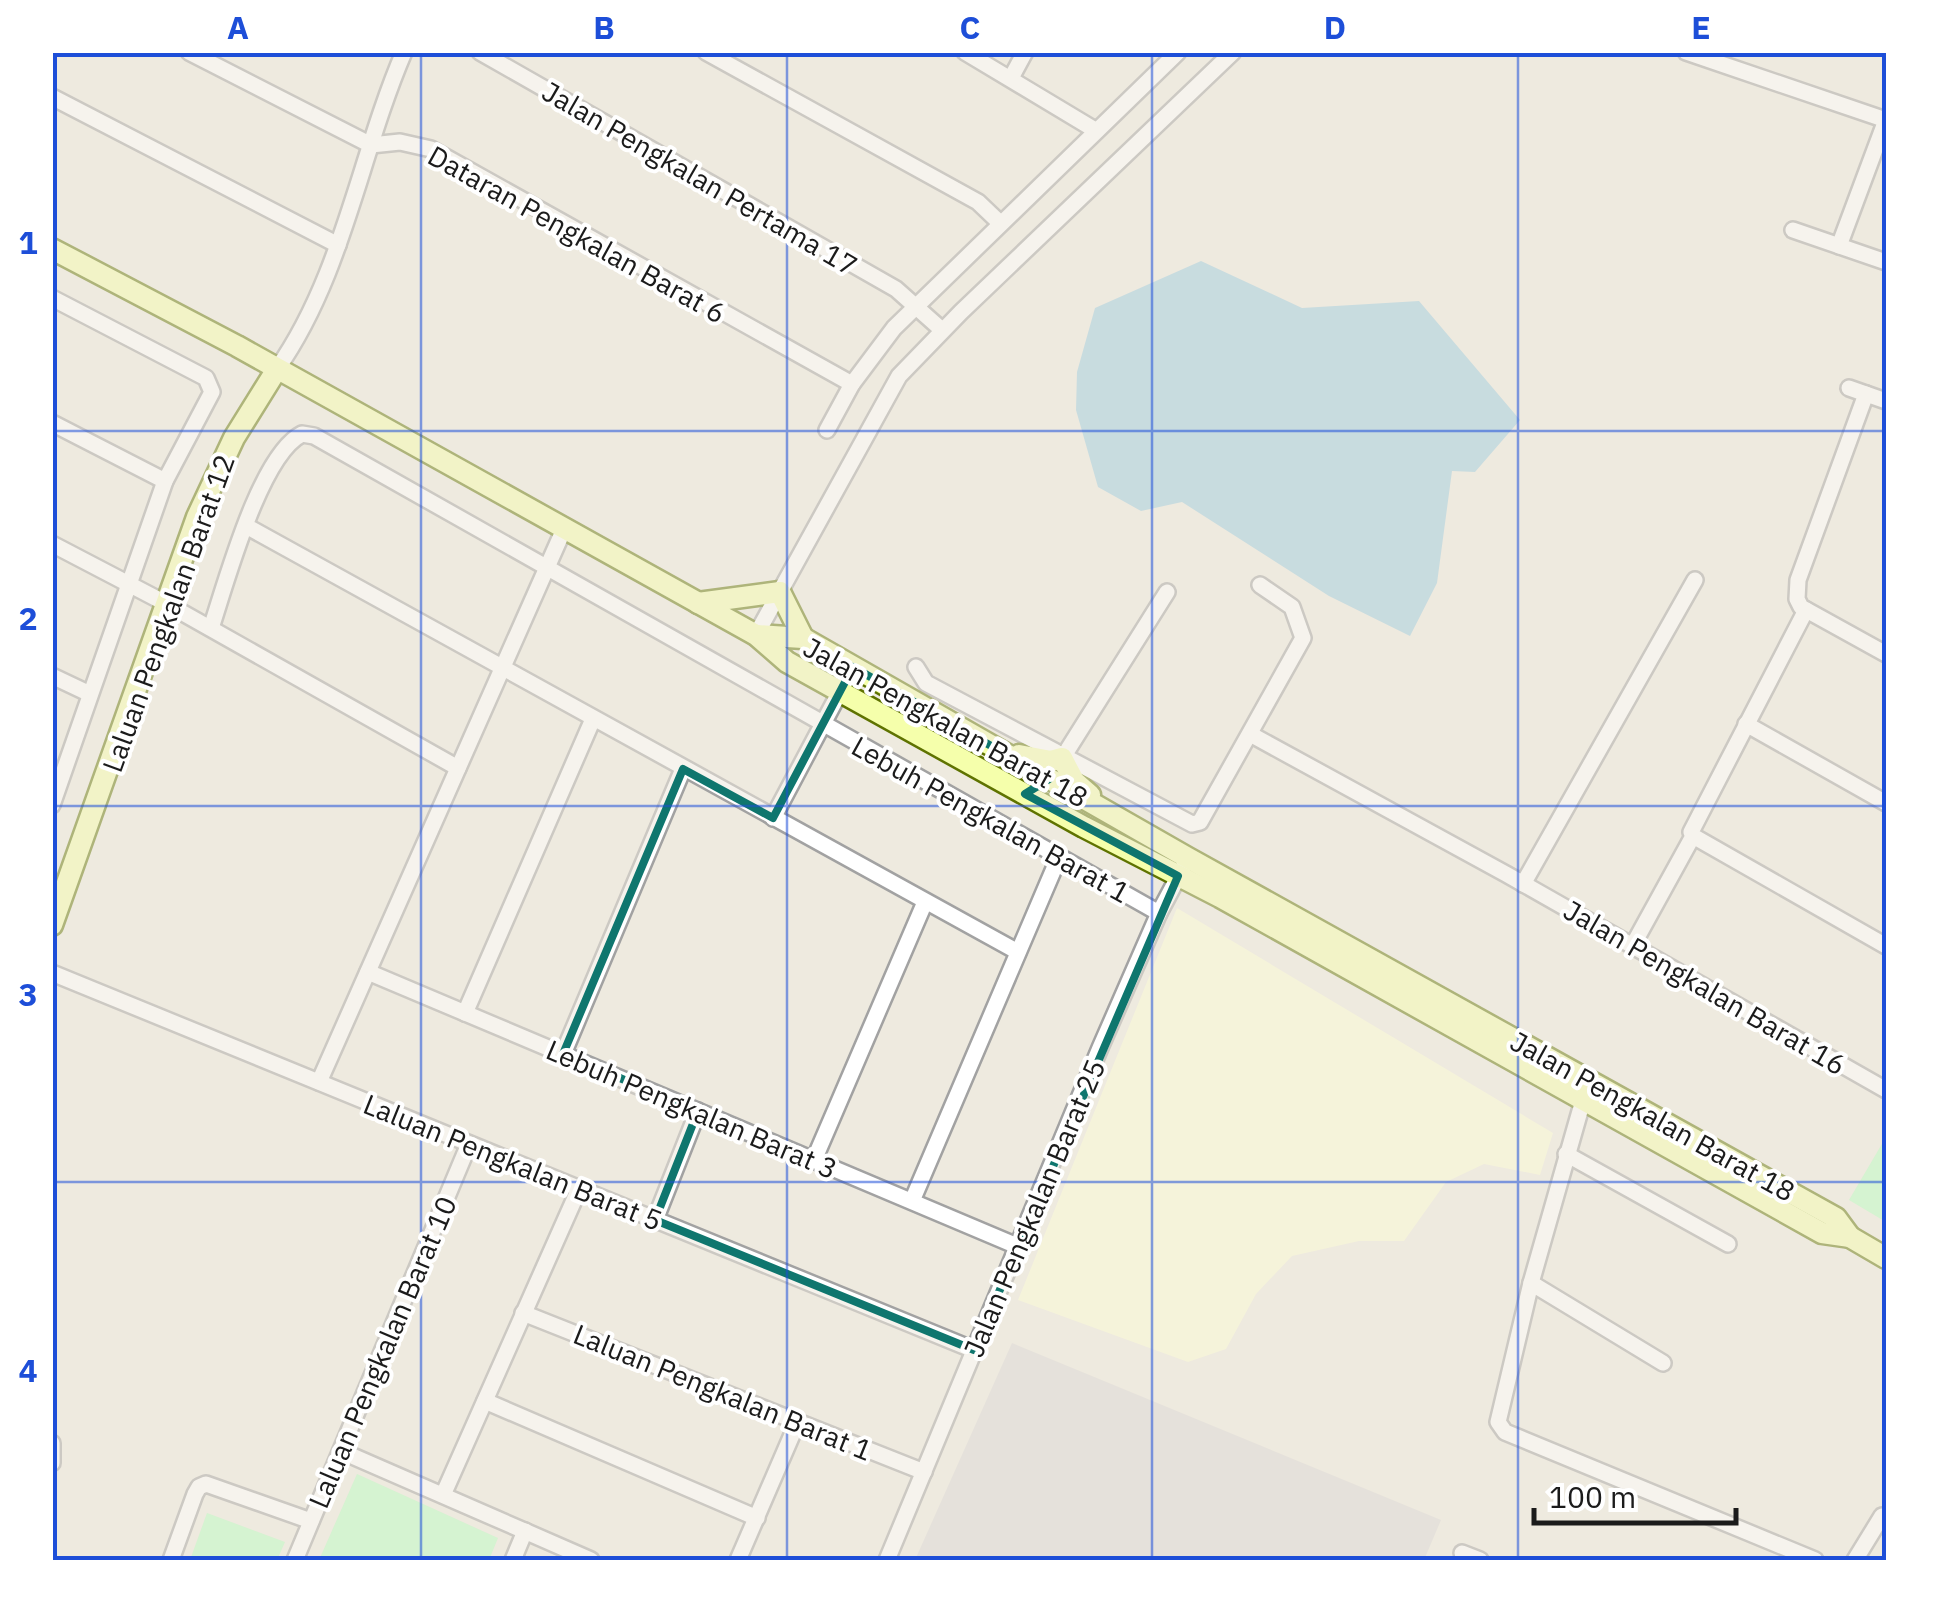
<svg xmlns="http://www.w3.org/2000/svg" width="1939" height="1613" font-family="'IBM Plex Sans',sans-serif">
	<rect width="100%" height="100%" fill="#eeeadf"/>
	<polygon fill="#d9d8d7" points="1012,1343 1441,1520 1424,1560 915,1560"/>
	<polygon fill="#fcffd6" points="1177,908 1553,1133 1540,1175 1484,1164 1446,1182 1404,1241 1359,1241 1292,1256 1256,1294 1226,1349 1188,1362 1018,1300"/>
	<g fill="#b5fec0">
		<polygon points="1886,1137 1886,1222 1849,1200"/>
		<polygon points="357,1474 498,1538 489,1560 319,1560"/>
		<polygon points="207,1513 285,1542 277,1560 190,1560"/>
	</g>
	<polygon fill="#9acce0" points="1201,261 1302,308 1419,301 1520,420 1475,472 1452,471 1437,583 1410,636 1329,596 1182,502 1141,511 1098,487 1076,410 1077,372 1095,308"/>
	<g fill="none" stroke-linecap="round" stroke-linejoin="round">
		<defs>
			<g id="street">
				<polyline points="189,52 371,145 400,142 431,149 852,384"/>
				<polyline points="480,52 896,289 942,330"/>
				<polyline points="706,52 978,202 1000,223"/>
				<polyline points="965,52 1095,130"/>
				<polyline points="1686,52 1886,120"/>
				<polyline points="1011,78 1025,52"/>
				<polyline points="52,97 338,245"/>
				<polyline points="1793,230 1886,262"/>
				<polyline points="1839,246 1886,120"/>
				<polyline points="52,298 206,378 212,392 165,481 52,805"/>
				<path d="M277 369C343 275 359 157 404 52"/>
				<polyline points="1849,388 1886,401"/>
				<polyline points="1866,394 1798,580 1797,599 1801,607 1886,654"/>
				<polyline points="52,423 165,481"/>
				<polyline points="827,430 852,384 894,328 1178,52"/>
				<polyline points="246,526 1018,952"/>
				<polyline points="52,544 167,604 458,768"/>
				<polyline points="1806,610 1691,832 1693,836 1886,946"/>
				<path d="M211 628C226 583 260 455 302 434L314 436 1159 913"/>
				<polyline points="756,635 899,376 961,312 1233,52"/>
				<polyline points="916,667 926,683 1192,824 1200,822 1303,638 1292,607 1260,585"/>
				<polyline points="52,676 90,694"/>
				<polyline points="1746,724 1886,803"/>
				<polyline points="1250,734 1506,874 1886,1090"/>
				<polyline points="1060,762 1167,592"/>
				<polyline points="773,818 853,667"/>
				<polyline points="1523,884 1695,580"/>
				<polyline points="1633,945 1693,836"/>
				<polyline points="368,972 1017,1246"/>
				<polyline points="52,973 974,1350"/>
				<polyline points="465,1013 593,719"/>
				<polyline points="563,1054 683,769"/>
				<polyline points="319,1082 564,529"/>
				<polyline points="1586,1090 1531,1283 1498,1422 1505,1432 1815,1560"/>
				<polyline points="1566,1154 1728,1244"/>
				<polyline points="814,1160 925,902"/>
				<polyline points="912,1201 1059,857"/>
				<polyline points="655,1220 698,1111"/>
				<polyline points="1531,1283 1663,1363"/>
				<polyline points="523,1313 924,1472"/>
				<polyline points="485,1401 757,1518"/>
				<polyline points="52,1443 52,1463"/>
				<polyline points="341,1451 591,1560"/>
				<polyline points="443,1495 579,1189"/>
				<polyline points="1462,1553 1480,1560"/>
				<polyline points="171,1560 195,1494 199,1487 206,1484 311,1521"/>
				<polyline points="295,1560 469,1144"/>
				<polyline points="513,1560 525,1531"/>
				<polyline points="738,1560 798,1421"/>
				<polyline points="887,1560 1100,1048 1159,913 1184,866"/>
				<polyline points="1855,1560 1882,1516"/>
			</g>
			<g id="secondary">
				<polyline points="52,249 237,346 756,635 787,662 1084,827 1220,897 1822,1233 1850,1237 1886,1258"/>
				<polyline points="698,603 780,592 803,638"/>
				<polyline points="756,635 803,638 1188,858 1836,1218 1850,1237"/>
				<polyline points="1019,755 1051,761 1062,758 1074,781 1090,795"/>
				<polyline points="52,925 197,517 234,438 277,369"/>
			</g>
		</defs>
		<use href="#street" stroke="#a2a2a2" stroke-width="20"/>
		<use href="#secondary" stroke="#5f7300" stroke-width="25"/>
		<use href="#street" stroke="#fff" stroke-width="15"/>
		<use href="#secondary" stroke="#f5ffab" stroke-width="20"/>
	</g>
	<path d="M0 0H1939V1613H0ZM853 667 1049 779 1025 794 1178 876 974 1350 655 1220 698 1111 563 1054 683 769 773 818Z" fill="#eeeadf" fill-opacity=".55" fill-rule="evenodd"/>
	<path fill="none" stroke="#0f766e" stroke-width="8" stroke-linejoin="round" d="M853 667 1049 779 1025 794 1178 876 974 1350 655 1220 698 1111 563 1054 683 769 773 818Z"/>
	<path fill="none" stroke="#1d4ed8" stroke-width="2.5" stroke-opacity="0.55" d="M421 52V1560M787 52V1560M1152 52V1560M1518 52V1560M52 431H1886M52 806H1886M52 1182H1886"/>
	<g text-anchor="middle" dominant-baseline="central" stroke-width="8" stroke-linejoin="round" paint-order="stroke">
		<g font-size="28" fill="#1b1b1b" stroke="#fff">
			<text transform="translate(700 178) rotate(30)">Jalan Pengkalan Pertama 17</text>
			<text transform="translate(577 234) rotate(29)">Dataran Pengkalan Barat 6</text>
			<text transform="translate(168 613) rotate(-70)">Laluan Pengkalan Barat 12</text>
			<text transform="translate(946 722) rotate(29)">Jalan Pengkalan Barat 18</text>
			<text transform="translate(991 819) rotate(29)">Lebuh Pengkalan Barat 1</text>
			<text transform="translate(1705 987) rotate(30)">Jalan Pengkalan Barat 16</text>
			<text transform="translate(692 1109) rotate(23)">Lebuh Pengkalan Barat 3</text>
			<text transform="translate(1653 1116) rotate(29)">Jalan Pengkalan Barat 18</text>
			<text transform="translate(513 1162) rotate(22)">Laluan Pengkalan Barat 5</text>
			<text transform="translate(1034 1208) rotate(-67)">Jalan Pengkalan Barat 25</text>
			<text transform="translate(382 1352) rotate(-67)">Laluan Pengkalan Barat 10</text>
			<text transform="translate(723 1392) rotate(22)">Laluan Pengkalan Barat 1</text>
		</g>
	</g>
	<rect width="1939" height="1613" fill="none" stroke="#ffffff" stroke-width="110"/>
	<path d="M1534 1508v15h202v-15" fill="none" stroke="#1b1b1b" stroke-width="5"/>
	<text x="1549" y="1508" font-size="30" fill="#1b1b1b" stroke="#ffffff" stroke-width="8" paint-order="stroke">100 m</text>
	<rect x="55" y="55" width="1829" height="1503" fill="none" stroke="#1d4ed8" stroke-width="4"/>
	<g font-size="32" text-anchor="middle" font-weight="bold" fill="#1d4ed8">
		<text x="238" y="39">A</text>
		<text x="604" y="39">B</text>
		<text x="970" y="39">C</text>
		<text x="1335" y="39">D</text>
		<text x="1701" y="39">E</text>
		<text x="28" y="254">1</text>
		<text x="28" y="630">2</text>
		<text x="28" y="1006">3</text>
		<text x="28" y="1382">4</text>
	</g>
</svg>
